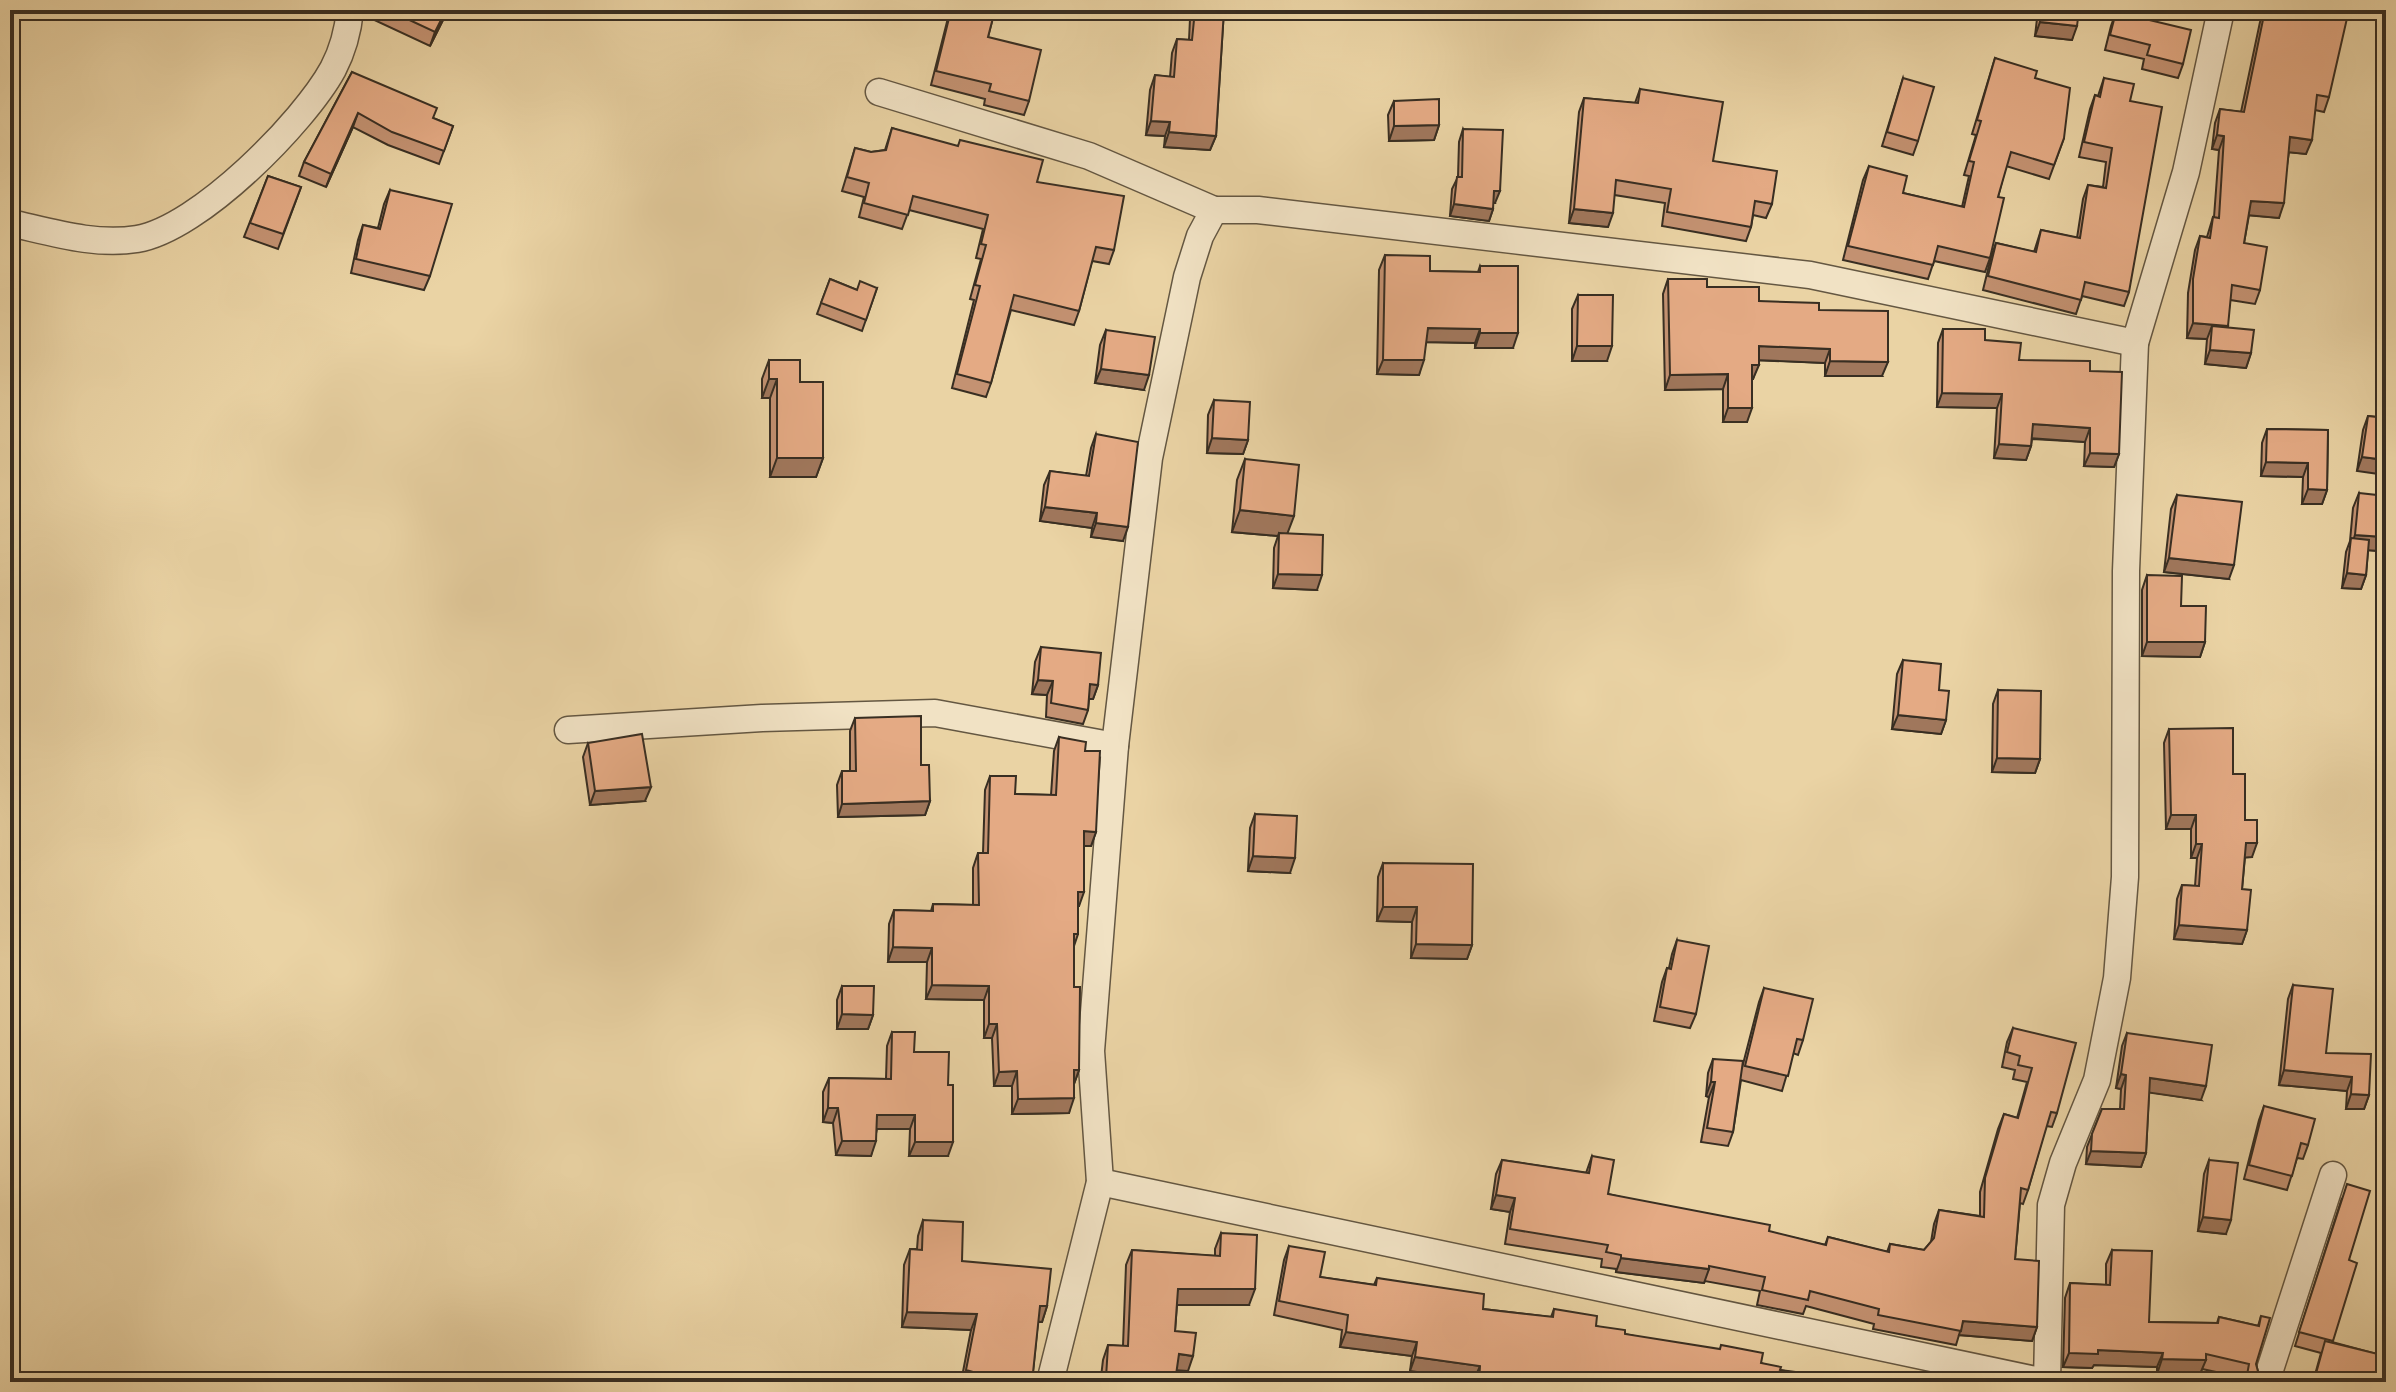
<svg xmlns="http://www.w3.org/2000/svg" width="2396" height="1392" font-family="'Sorts Mill Goudy',serif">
	<rect width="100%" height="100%" fill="#ead3a4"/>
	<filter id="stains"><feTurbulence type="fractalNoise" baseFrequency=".0025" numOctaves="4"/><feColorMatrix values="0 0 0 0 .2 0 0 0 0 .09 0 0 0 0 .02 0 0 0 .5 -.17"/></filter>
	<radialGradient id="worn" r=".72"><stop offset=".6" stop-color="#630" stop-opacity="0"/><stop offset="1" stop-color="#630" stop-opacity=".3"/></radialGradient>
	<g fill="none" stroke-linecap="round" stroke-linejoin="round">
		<defs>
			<g id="street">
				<polyline points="879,92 1089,156 1214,210"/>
				<path d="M10 223C51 232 95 246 137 239 199 229 304 122 333 69 343 50 348 31 350 10"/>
				<polyline points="568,730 762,718 935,713 1115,746"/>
				<polyline points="1100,1182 2045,1382"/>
				<polyline points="1050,1382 1100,1182 1091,1051 1115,746 1149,458 1187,277 1200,236 1214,210 1258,210 1810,275 2135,343 2186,172 2221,10"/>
				<polyline points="2047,1382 2051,1205 2063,1163 2097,1080 2117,978 2125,877 2126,571 2135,343"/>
				<polyline points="2266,1382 2333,1175"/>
			</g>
		</defs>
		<use href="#street" stroke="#645742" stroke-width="29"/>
		<use href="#street" stroke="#f1e2c4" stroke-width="26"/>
	</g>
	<g fill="#c49272" stroke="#382e22" stroke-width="2">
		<polygon points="373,10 448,10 430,46 370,18"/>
		<polygon points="950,10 995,10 988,37 1029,101 1024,115 984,105 985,99 931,85"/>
		<polygon points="1194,10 1224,10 1216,136 1210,150 1164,147 1165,136 1146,135 1150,90 1155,75 1170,77 1172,53 1177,39 1189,40 1190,19"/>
		<polygon points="2038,10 2079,10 2072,40 2035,36"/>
		<polygon points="2265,10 2329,97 2324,112 2315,110 2306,154 2289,152 2279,218 2249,215 2244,243 2260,290 2255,304 2230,300 2227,328 2251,353 2246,368 2205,364 2207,339 2187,338 2188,293 2195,250 2200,236 2207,237 2213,217 2214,217 2219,150 2212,149 2215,123 2220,109 2241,112 2260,22"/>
		<polygon points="2116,12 2183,64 2178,78 2142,69 2144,59 2105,50 2111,26"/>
		<polygon points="1995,58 2035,78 2064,138 2049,179 2006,166 1998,197 1990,258 1985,272 1934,261 1928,279 1843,260 1863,180 1869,166 1903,193 1962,207 1969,176 1964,175 1976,135 1972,134"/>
		<polygon points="352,72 433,118 453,126 439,164 388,145 353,127 326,187 299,176 304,162"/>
		<polygon points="1903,78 1918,141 1913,155 1882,146"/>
		<polygon points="2104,78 2130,101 2129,292 2124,306 2082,296 2076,314 1983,290 1991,257 1996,243 2034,252 2041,230 2077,238 2083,199 2088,185 2103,187 2106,162 2079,157 2090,109 2095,95 2098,96"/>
		<polygon points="1640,89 1713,161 1772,204 1766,218 1753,215 1751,227 1746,241 1662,226 1665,203 1614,195 1608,227 1569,223 1579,112 1584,98 1635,103"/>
		<polygon points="1394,101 1439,125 1434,140 1389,141 1388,115"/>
		<polygon points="892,128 1037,182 1114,250 1109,264 1092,261 1079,311 1074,325 1011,310 991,383 986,397 952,388 974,300 970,299 981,259 976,258 983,229 909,210 902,229 859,217 864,197 842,191 855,148 871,152 885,150"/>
		<polygon points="1463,129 1495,203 1493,203 1493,209 1489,221 1450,216 1452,189 1458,177 1459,142"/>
		<polygon points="268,176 301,187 278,249 244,237"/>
		<polygon points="390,190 430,276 424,290 351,273 358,240 363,225 378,228 384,204"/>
		<polygon points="1385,255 1430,271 1478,272 1480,266 1513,348 1475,348 1475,343 1426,342 1419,375 1377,374 1379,270"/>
		<polygon points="830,279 857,290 877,288 862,331 817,314"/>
		<polygon points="1668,279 1707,287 1759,301 1819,310 1882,376 1825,376 1825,363 1759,360 1753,379 1752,379 1747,422 1723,422 1723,389 1665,390 1663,294"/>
		<polygon points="1578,295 1607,361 1572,361 1572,309"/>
		<polygon points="1943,329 1985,340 2019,360 2090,371 2119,454 2114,467 2084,466 2085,442 2032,439 2031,446 2026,460 1994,458 1997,408 1937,407 1938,343"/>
		<polygon points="1106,330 1144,390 1095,383 1100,345"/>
		<polygon points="769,360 800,382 823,458 816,477 770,477 770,398 762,398 762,379"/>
		<polygon points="1214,400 1248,440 1243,454 1207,453 1208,415"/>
		<polygon points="2368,416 2386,418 2357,471 2363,430"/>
		<polygon points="2267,429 2328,430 2327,490 2322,504 2302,504 2303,477 2261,476 2262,443"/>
		<polygon points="1096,434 1123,541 1091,537 1092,528 1040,521 1044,485 1050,471 1086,476 1091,448"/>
		<polygon points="1245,459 1288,534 1317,590 1273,588 1274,548 1278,536 1232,532 1237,480"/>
		<polygon points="2359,493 2379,551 2368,550 2366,575 2361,589 2342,588 2346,552 2350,541 2353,508"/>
		<polygon points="2177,495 2229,579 2164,572 2171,509"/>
		<polygon points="2147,575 2181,606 2205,642 2200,657 2142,656 2142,590"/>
		<polygon points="1041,647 1098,685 1093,699 1089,699 1088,710 1083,724 1046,717 1047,695 1032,694 1035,662"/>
		<polygon points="1903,660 1939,690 1946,720 1941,734 1892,729 1897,674"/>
		<polygon points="1998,690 2040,759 2035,773 1992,772 1993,704"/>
		<polygon points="855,718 921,765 930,801 925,815 838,817 837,785 842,771 850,771 850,731"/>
		<polygon points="2169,729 2233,774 2245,820 2252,857 2245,857 2242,889 2247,930 2242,944 2174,939 2177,899 2182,885 2195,886 2197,858 2191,858 2191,829 2166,829 2164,743"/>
		<polygon points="1059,737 1085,751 1096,832 1091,846 1084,846 1079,906 1078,906 1078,934 1074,946 1074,987 1079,1070 1074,1084 1069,1113 1012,1114 1012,1086 994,1086 992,1038 984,1038 984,1000 926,999 927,962 888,962 889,924 894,910 931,911 933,904 973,905 973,868 978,853 983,853 985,790 990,776 1015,794 1051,795 1054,751"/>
		<polygon points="588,743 645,801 590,805 583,757"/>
		<polygon points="1255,814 1290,873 1248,871 1250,828"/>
		<polygon points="1383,863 1472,945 1467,959 1411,958 1412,922 1377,921 1378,877"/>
		<polygon points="1677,940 1696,1014 1690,1028 1654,1021 1662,982 1667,968 1669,968 1672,954"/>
		<polygon points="2293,985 2326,1053 2369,1095 2364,1109 2346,1109 2347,1091 2279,1085 2288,999"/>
		<polygon points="842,986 873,1015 868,1029 837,1029 837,1000"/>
		<polygon points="1764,988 1803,1040 1798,1055 1793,1053 1782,1091 1741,1080 1733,1132 1728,1146 1701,1142 1709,1097 1706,1096 1708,1073 1713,1059 1742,1068 1759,1002"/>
		<polygon points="2013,1028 2057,1113 2052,1127 2046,1126 2028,1190 2023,1204 2020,1203 2015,1259 2037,1327 2032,1341 1959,1335 1956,1345 1873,1329 1874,1324 1806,1306 1803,1314 1757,1305 1760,1291 1705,1281 1704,1283 1616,1272 1616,1269 1601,1267 1602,1259 1505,1244 1510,1212 1491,1209 1496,1174 1502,1160 1586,1173 1592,1156 1608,1194 1825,1245 1828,1237 1887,1252 1890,1244 1924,1250 1931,1242 1934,1224 1939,1210 1980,1216 1980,1192 1998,1129 2004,1114 2017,1118 2027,1082 2013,1079 2015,1070 2002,1067 2007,1042"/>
		<polygon points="892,1032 914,1052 948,1156 909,1156 910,1129 877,1129 871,1156 836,1155 833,1123 823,1122 823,1092 829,1078 886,1079 887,1046"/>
		<polygon points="2127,1033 2201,1100 2149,1092 2146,1153 2141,1167 2086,1164 2087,1147 2102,1109 2120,1109 2121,1089 2116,1088 2122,1046"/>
		<polygon points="2264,1106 2308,1145 2303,1159 2297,1158 2287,1190 2244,1179 2259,1120"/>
		<polygon points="2209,1160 2226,1234 2198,1231 2204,1174"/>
		<polygon points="2342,1198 2349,1260 2332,1342 2384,1356 2386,1348 2386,1382 2313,1382 2321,1353 2295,1346"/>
		<polygon points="923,1220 962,1261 1047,1306 1042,1322 1038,1322 1032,1382 961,1382 971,1330 902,1327 904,1265 910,1249 917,1249 918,1236"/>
		<polygon points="1221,1233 1249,1305 1177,1305 1175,1331 1188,1371 1177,1370 1175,1382 1085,1382 1088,1375 1101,1377 1103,1360 1108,1345 1123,1346 1126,1265 1132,1250 1215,1256 1215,1249"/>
		<polygon points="1289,1246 1320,1277 1374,1285 1377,1278 1483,1309 1551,1317 1554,1309 1596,1326 1625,1334 1761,1363 1780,1370 1826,1379 1867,1382 1474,1382 1474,1380 1410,1371 1412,1356 1340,1347 1342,1330 1274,1315 1284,1260"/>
		<polygon points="2112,1250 2149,1322 2217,1323 2219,1317 2258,1326 2261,1316 2256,1364 2260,1379 2259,1382 2243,1382 2244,1378 2202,1369 2200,1374 2157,1374 2157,1367 2094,1365 2092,1368 2063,1367 2065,1298 2070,1283 2106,1285 2106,1264"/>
	</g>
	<g fill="#a0775c" stroke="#382e22" stroke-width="2">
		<polygon points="446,10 448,10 430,46 435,32"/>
		<polygon points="2040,22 2077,26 2072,40 2035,36"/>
		<polygon points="358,113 353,127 326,187 331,174"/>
		<polygon points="1151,121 1170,122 1165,136 1146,135"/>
		<polygon points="1439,125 1434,140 1389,141 1394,126"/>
		<polygon points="1169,132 1216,136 1210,150 1164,147"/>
		<polygon points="2217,135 2224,136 2219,150 2212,149"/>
		<polygon points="2290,137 2312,140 2306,154 2285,152"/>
		<polygon points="1494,191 1500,191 1495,203 1489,203"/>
		<polygon points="2251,201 2284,203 2279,218 2246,215"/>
		<polygon points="1454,204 1493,209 1489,221 1450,216"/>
		<polygon points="1574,209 1613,213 1608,227 1569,223"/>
		<polygon points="2193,323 2228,326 2223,341 2212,326 2207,339 2187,338"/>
		<polygon points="1428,328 1480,329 1475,343 1423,342"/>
		<polygon points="1480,333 1518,333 1513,348 1475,348"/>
		<polygon points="1577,346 1612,346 1607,361 1572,361"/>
		<polygon points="1759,346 1830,349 1825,363 1753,360"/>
		<polygon points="2210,350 2251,353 2246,368 2205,364"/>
		<polygon points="1383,360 1424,360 1419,375 1377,374"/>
		<polygon points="1830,361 1888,362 1882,376 1825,376"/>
		<polygon points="1752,365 1759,365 1753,379 1747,379"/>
		<polygon points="1101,369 1149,375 1144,390 1095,383"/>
		<polygon points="1728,374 1723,389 1665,390 1670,375"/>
		<polygon points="769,379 777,379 770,398 762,398"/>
		<polygon points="1942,393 2002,394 1997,408 1937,407"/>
		<polygon points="1728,408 1752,408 1747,422 1723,422"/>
		<polygon points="2033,424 2090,428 2085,442 2028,438"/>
		<polygon points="1212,438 1248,440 1243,454 1207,453"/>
		<polygon points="1999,444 2031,446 2026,460 1994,458"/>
		<polygon points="2090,453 2119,454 2114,467 2084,466"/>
		<polygon points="2362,457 2386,460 2386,475 2357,471"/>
		<polygon points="777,458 823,458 816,477 770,477"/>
		<polygon points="2266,462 2308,463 2303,477 2261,476"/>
		<polygon points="2308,489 2327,490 2322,504 2302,504"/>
		<polygon points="1045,507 1097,513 1092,528 1040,521"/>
		<polygon points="1240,510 1294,516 1286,537 1279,533 1278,536 1232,532"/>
		<polygon points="1096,523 1128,527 1123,541 1091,537"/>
		<polygon points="2355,535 2384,537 2379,551 2350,549"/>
		<polygon points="2169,558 2234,565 2229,579 2164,572"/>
		<polygon points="2347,573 2366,575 2361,589 2342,588"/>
		<polygon points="1278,574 1322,575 1317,590 1273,588"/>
		<polygon points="2147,642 2205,642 2200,657 2142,656"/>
		<polygon points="1038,680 1053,681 1047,695 1032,694"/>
		<polygon points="1090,684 1098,685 1093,699 1085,699"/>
		<polygon points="1898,715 1946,720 1941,734 1892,729"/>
		<polygon points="1997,758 2040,759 2035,773 1992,772"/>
		<polygon points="651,787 645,801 590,805 595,791"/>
		<polygon points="930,801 925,815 838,817 842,804"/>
		<polygon points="2171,815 2196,815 2191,829 2166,829"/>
		<polygon points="1084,831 1096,832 1091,846 1079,846"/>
		<polygon points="2246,843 2257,843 2252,857 2240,858"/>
		<polygon points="2196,844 2202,844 2197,858 2191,858"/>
		<polygon points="1253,856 1295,858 1290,873 1248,871"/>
		<polygon points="1078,892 1084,892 1079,906 1073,906"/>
		<polygon points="1383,907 1417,907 1412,922 1377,921"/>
		<polygon points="2179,925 2247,930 2242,944 2174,939"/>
		<polygon points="1416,944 1472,945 1467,959 1411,958"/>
		<polygon points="893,947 932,948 927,962 888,962"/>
		<polygon points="932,985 989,986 984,1000 926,999"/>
		<polygon points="842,1014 873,1015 868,1029 837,1029"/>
		<polygon points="989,1024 997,1024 992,1038 984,1038"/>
		<polygon points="1074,1070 1079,1070 1074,1084"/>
		<polygon points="2284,1070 2352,1077 2347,1091 2279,1085"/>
		<polygon points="1017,1071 1012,1086 994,1086 999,1072"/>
		<polygon points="2121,1074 2126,1075 2121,1089 2116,1088"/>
		<polygon points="2150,1078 2206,1086 2201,1100 2145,1092"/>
		<polygon points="1711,1082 1715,1082 1709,1097 1706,1096"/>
		<polygon points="2351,1094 2369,1095 2364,1109 2346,1109"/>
		<polygon points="1074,1098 1069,1113 1012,1114 1018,1099"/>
		<polygon points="828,1108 838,1108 833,1123 823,1122"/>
		<polygon points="877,1115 915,1115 910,1129 872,1129"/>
		<polygon points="842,1141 876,1141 871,1156 836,1155"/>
		<polygon points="915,1142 953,1142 948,1156 909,1156"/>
		<polygon points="2091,1151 2146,1153 2141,1167 2086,1164"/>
		<polygon points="1496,1195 1515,1198 1510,1212 1491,1209"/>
		<polygon points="2203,1217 2231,1220 2226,1234 2198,1231"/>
		<polygon points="1621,1258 1709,1269 1704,1283 1616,1272"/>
		<polygon points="1178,1289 1255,1289 1249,1305 1172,1305"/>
		<polygon points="1040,1306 1047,1306 1042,1322 1034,1321"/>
		<polygon points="907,1312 977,1314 971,1330 902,1327"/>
		<polygon points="1963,1321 2037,1327 2032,1341 1959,1335"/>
		<polygon points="1346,1332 1417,1342 1412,1356 1340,1347"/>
		<polygon points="2098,1350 2163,1353 2157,1367 2094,1365 2092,1368 2063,1367 2069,1353"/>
		<polygon points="1179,1354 1193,1356 1188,1371 1173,1370"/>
		<polygon points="1415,1357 1480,1366 1474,1380 1410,1371"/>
		<polygon points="2162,1359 2206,1360 2200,1374 2157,1374"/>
	</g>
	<g fill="#e4aa84" stroke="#382e22" stroke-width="2">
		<polygon points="388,10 446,10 435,32"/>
		<polygon points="951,10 995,10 988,37 1041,50 1029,101 989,91 991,84 936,71"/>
		<polygon points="1195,10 1224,10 1216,136 1169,132 1170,122 1151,121 1155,75 1174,77 1177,39 1192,40"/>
		<polygon points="2042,10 2079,10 2077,26 2040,22"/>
		<polygon points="2265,10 2346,10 2345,13 2348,14 2329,97 2317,95 2312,140 2290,137 2284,203 2251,201 2244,243 2267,247 2260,290 2232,285 2228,326 2193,323 2193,279 2200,236 2210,238 2213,217 2219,218 2224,136 2217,135 2220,109 2244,112"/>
		<polygon points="2116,12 2191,30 2183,64 2147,55 2150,45 2110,35"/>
		<polygon points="1995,58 2037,71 2035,78 2070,88 2064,138 2054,165 2011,152 1998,197 2004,198 1990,258 1938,246 1933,265 1848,246 1869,166 1907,176 1903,193 1964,207 1974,162 1969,161 1981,121 1977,120"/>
		<polygon points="352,72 437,108 433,118 453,126 444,151 392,132 358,113 331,174 304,162"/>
		<polygon points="1903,78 1934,87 1918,141 1887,132"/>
		<polygon points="2104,78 2134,84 2130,101 2162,107 2129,292 2085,282 2081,300 1988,276 1996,243 2036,252 2041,230 2080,238 2088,185 2106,188 2112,148 2084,142 2095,95 2100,97"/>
		<polygon points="1640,89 1723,102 1713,161 1777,171 1772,204 1755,201 1751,227 1667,212 1671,189 1616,180 1613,213 1574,209 1584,98 1638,103"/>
		<polygon points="1439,99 1439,125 1394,126 1394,101"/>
		<polygon points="892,128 958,146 960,140 1043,160 1037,182 1124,196 1114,250 1096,247 1079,311 1014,295 991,383 957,374 980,286 975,285 986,245 981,244 988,215 913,196 908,215 864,203 869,183 847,177 855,148 871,152 886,150"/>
		<polygon points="1463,129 1503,130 1500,191 1494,191 1493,209 1454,204 1457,177 1462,177"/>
		<polygon points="268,176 301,187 283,234 250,223"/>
		<polygon points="390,190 452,204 430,276 356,259 363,225 380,229"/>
		<polygon points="1385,255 1430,256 1430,271 1480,272 1480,266 1518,266 1518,333 1480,333 1480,329 1428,328 1424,360 1383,360"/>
		<polygon points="830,279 857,290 860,281 877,288 866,320 821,303"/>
		<polygon points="1668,279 1707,279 1707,287 1759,287 1759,301 1819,303 1819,310 1888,311 1888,362 1830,361 1830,349 1759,346 1759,365 1752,365 1752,408 1728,408 1728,374 1670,375"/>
		<polygon points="1578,295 1613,295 1612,346 1577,346"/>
		<polygon points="2212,326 2254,330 2251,353 2210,350"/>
		<polygon points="1943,329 1985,329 1985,340 2021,343 2019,360 2090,361 2090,371 2122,372 2119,454 2090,453 2090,428 2033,424 2031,446 1999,444 2002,394 1942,393"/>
		<polygon points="1106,330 1155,337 1149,375 1101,369"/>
		<polygon points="769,360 800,360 800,382 823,382 823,458 777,458 777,379 769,379"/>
		<polygon points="1214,400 1250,402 1248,440 1212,438"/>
		<polygon points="2368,416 2386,418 2386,460 2362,457"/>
		<polygon points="2267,429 2328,430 2327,490 2308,489 2308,463 2266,462"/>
		<polygon points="1096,434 1138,442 1128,527 1096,523 1097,513 1045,507 1050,471 1089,476"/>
		<polygon points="1245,459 1299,465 1294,516 1240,510"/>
		<polygon points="2359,493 2386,496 2384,537 2355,535"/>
		<polygon points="2177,495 2242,502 2234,565 2169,558"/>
		<polygon points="1279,533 1323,535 1322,575 1278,574"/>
		<polygon points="2351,538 2369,540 2366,575 2347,573"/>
		<polygon points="2147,575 2182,576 2181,606 2206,606 2205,642 2147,642"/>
		<polygon points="1041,647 1101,653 1098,685 1090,684 1088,710 1051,703 1053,681 1038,680"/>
		<polygon points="1903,660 1941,664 1939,690 1949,691 1946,720 1898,715"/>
		<polygon points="1998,690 2041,691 2040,759 1997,758"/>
		<polygon points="921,716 921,765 929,765 930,801 842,804 842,771 856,771 855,718"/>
		<polygon points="2233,728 2233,774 2245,774 2245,820 2257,820 2257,843 2246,843 2242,889 2251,890 2247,930 2179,925 2182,885 2199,886 2202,844 2196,844 2196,815 2171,815 2169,729"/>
		<polygon points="642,734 651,787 595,791 588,743"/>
		<polygon points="1059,737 1086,742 1085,751 1100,751 1096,832 1084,831 1084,892 1078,892 1078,934 1074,934 1074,987 1080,987 1079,1070 1074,1070 1074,1098 1018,1099 1017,1071 999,1072 997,1024 989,1024 989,986 932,985 932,948 893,947 894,910 933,911 933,904 979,905 978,853 988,853 990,776 1016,776 1015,794 1056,795"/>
		<polygon points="1255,814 1297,816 1295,858 1253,856"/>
		<polygon points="1383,863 1473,864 1472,945 1416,944 1417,907 1383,907"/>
		<polygon points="1677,940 1709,946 1696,1014 1660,1007 1667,968 1671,969"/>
		<polygon points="2293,985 2333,989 2326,1053 2371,1054 2369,1095 2351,1094 2352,1077 2284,1070"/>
		<polygon points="842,986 874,986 873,1015 842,1014"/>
		<polygon points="1764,988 1813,999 1803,1040 1797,1039 1788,1076 1745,1066"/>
		<polygon points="2013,1028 2076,1043 2057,1113 2051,1112 2028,1190 2021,1188 2015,1259 2039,1261 2037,1327 1963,1321 1961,1331 1878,1315 1879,1309 1810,1291 1808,1300 1762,1290 1765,1277 1709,1266 1709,1269 1621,1258 1621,1255 1606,1252 1608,1245 1510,1229 1515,1198 1496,1195 1502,1160 1589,1173 1592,1156 1614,1160 1608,1194 1770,1225 1769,1231 1826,1245 1828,1237 1889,1252 1890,1244 1924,1250 1934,1238 1939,1210 1984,1217 1985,1178 2004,1114 2018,1118 2032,1068 2018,1065 2020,1056 2007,1052"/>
		<polygon points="892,1032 915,1032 914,1052 949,1052 948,1085 953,1085 953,1142 915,1142 915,1115 877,1115 876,1141 842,1141 838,1108 828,1108 829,1078 891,1079"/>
		<polygon points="2127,1033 2212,1045 2206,1086 2150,1078 2146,1153 2091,1151 2092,1134 2102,1109 2124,1109 2126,1075 2121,1074"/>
		<polygon points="1713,1059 1743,1061 1733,1132 1707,1128 1715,1082 1711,1082"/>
		<polygon points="2264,1106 2315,1119 2308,1145 2301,1143 2292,1176 2249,1165"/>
		<polygon points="2209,1160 2238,1163 2231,1220 2203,1217"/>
		<polygon points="2347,1184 2370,1191 2349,1260 2357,1263 2333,1341 2299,1332"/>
		<polygon points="923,1220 963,1222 962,1261 1051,1269 1047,1306 1040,1306 1032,1382 971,1382 973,1372 966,1370 977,1314 907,1312 910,1249 922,1250"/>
		<polygon points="1221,1233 1257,1235 1255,1289 1178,1289 1175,1331 1196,1333 1193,1356 1179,1354 1175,1382 1087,1382 1088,1375 1106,1378 1108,1345 1128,1346 1132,1250 1220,1256"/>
		<polygon points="1289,1246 1325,1252 1320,1277 1376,1285 1377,1278 1484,1294 1483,1309 1553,1317 1554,1309 1597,1316 1596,1326 1625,1330 1625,1334 1720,1349 1721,1345 1763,1353 1761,1363 1781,1367 1780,1370 1826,1376 1826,1379 1867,1382 1479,1382 1480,1366 1415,1357 1417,1342 1346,1332 1348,1315 1279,1301"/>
		<polygon points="2112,1250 2152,1251 2149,1322 2218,1323 2219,1317 2259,1326 2261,1316 2270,1318 2256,1364 2260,1379 2247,1375 2249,1364 2206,1354 2206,1360 2162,1359 2163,1353 2098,1350 2098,1354 2069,1353 2070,1283 2110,1285"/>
		<polygon points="2325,1341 2386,1356 2386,1382 2330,1382 2330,1381 2315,1377"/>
		<polygon points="1899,1379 1947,1381 1947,1382 1899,1382"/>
	</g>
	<rect width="2396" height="1392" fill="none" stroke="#ead3a4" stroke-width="40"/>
	<rect x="12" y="12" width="2372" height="1368" fill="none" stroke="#382e22" stroke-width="4"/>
	<rect x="20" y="20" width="2356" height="1352" fill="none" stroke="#382e22" stroke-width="2"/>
	<rect width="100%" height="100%" filter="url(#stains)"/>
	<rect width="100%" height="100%" fill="url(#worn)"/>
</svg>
